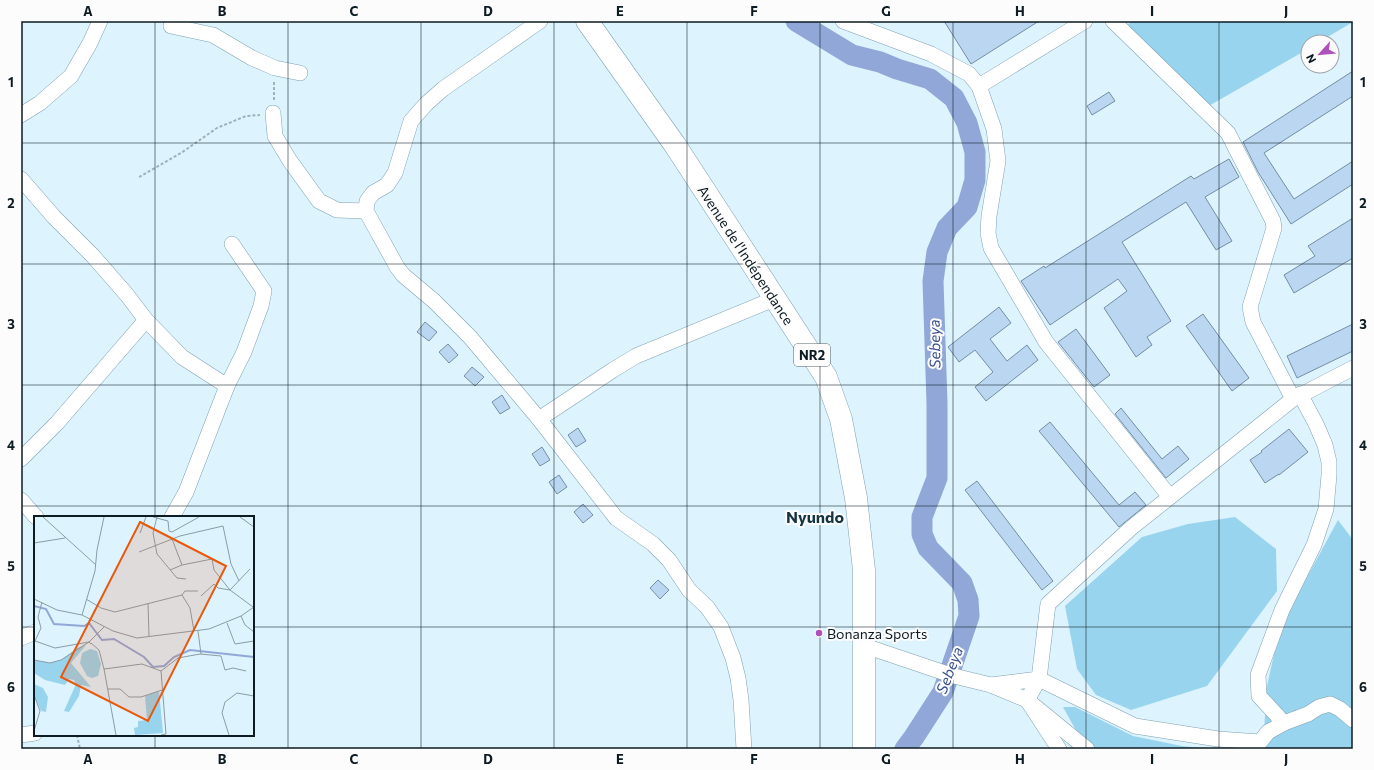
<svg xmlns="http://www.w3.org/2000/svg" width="1374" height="770" font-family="Commissioner,sans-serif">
	<rect width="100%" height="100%" fill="#ddf3fe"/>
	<g fill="#99d4ee">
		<polygon points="1133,21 1353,21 1353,22 1319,42 1308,42 1308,49 1207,107 1125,26"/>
		<polygon points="1235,517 1276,549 1277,591 1207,686 1131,710 1096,695 1077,669 1065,606 1142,537 1188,524"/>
		<polygon points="1338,520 1353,540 1353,749 1247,749 1264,730 1267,686 1280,627"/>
		<polygon points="1063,707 1075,707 1133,736 1182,746 1213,749 1096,749 1078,734"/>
	</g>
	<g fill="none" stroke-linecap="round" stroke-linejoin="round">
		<polyline stroke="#90a7d8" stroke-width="21" points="796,21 852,55 880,62 897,69 930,79 954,98 967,123 975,152 975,180 967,207 947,228 937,252 933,281 937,403 937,478 922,517 922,534 928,548 962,583 968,600 969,616 943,692 914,737 905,749"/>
	</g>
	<g fill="#bbd6f0" stroke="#748ea5">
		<polygon points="944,21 1039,21 971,64"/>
		<polygon points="1353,71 1353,96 1264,153 1294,199 1353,161 1353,184 1291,224 1258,172 1243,142"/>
		<polygon points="1109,92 1115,101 1092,115 1087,106"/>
		<polygon points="1229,159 1239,177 1205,197 1232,241 1216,250 1186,202 1122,242 1171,321 1147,337 1152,345 1136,357 1104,308 1127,291 1118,279 1050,325 1021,281 1044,266 1045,268 1191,176 1194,179"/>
		<polygon points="1353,218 1353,258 1294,293 1284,275 1315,256 1308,246"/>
		<polygon points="999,307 1011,323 990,339 1007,361 1027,345 1038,360 986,401 975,387 993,372 975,350 959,362 948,347"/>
		<polygon points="1203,314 1249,378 1232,391 1186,326"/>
		<polygon points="425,322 437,332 429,341 417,332"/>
		<polygon points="1353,324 1353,351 1297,378 1287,356"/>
		<polygon points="1076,329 1110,375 1094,387 1058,342"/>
		<polygon points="448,344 458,355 449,363 439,352"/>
		<polygon points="472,367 484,377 475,386 464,376"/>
		<polygon points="502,395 510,408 500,414 492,402"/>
		<polygon points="1121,408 1162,459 1178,446 1189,459 1166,478 1115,414"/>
		<polygon points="1050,422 1119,505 1135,492 1146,505 1119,527 1039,431"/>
		<polygon points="578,428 586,441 576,447 568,435"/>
		<polygon points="1289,429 1308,452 1279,475 1279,474 1265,483 1250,460 1262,452 1261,451"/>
		<polygon points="542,447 550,460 540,466 532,454"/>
		<polygon points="559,475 567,487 557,494 549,482"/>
		<polygon points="977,481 1053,581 1042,590 965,490"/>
		<polygon points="583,504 593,515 583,523 574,512"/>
		<polygon points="658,580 669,590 660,599 650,588"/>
	</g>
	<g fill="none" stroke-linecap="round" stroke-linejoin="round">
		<defs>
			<g id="minor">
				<polyline points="173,21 171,26 213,35 252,58 275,68 300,73"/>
				<polyline points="540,21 443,89 426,104 411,121 395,173 387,185 373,193 367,201 366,211 397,267 403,275 434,301 470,337 539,419 616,518 653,544 669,560 689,590 707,607 721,627 733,658 738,678 741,700 744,749"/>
				<polyline points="843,21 931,54 969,74 979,86"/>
				<polyline points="1085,21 979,86 994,129 998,161 989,216 988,233 991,248 1046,342 1170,497 1293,399 1353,368"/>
				<polyline points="1113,21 1228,133 1273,221 1274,228 1250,307 1253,322 1293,399"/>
				<polyline points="273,113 275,136 290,161 319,201 337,210 366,211"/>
				<polyline points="21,115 40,103 71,76 90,43 100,21"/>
				<polyline points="21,179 54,217 93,256 127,295 146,320 182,357 227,386"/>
				<polyline points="539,419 613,370 636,356 774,299"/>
				<polyline points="21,459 57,423 146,320"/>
				<polyline points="21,500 36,517"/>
				<polyline points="172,517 186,492 227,386 244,352 261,306 264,291 232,244"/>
				<polyline points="21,638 35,632"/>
				<polyline points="865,646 954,676 991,685 1027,700 1087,749"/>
				<polyline points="991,685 1039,679 1048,604 1131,528 1170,497"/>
				<polyline points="1284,723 1259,696 1258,675 1282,610 1314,545 1326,509 1329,475 1329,462 1325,445 1316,424 1300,394"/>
				<polyline points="21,735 35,733"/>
				<polyline points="1059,749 1027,700 1039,679 1135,726 1218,739 1260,742 1268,732 1284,723 1308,714 1319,707 1330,704 1340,709 1353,720"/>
			</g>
			<polyline id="highway" points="587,21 675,145 826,377 841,419 856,498 864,570 864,749"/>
		</defs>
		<use href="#minor" stroke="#7fa2b3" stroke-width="16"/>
		<use href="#highway" stroke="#7fa2b3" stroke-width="23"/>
		<g stroke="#9eb2bc" stroke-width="2" stroke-dasharray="3 2" stroke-linecap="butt">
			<polyline points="274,100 274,81"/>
			<polyline points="139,177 181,153 217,128 246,116 260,115"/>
			<polyline points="77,735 80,749"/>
		</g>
		<use href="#minor" stroke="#fff" stroke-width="15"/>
		<use href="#highway" stroke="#fff" stroke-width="22"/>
	</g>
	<path fill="none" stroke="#0d1b22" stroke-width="1" stroke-opacity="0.55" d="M155 21V517M288 21V749M421 21V749M554 21V749M687 21V749M820 21V749M953 21V749M1086 21V749M1219 21V749M21 143H1353M21 264H1353M21 385H1353M21 506H1353M21 627H35M253 627H1353M155 735V749"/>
	<circle fill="#ae51bb" stroke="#fcfcfc" stroke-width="1.5" cx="819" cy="633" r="4"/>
	<g text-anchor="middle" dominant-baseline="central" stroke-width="4" stroke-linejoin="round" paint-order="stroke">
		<rect fill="#fcfcfc" stroke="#555e63" stroke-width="1" x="794" y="344" width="36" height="22" rx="3"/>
		<g font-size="13" font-weight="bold" fill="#0d1b22">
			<text x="812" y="355">NR2</text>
		</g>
		<g font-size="14" fill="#0d1b22" stroke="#fcfcfc">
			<text transform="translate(746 255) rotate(57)">Avenue de l'Indépendance</text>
		</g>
		<g font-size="14" fill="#0d1b22" stroke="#fcfcfc" text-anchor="start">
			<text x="827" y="633">Bonanza Sports</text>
		</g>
		<g font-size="15" font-style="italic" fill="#38518f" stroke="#fcfcfc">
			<text transform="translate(934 344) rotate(-91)">Sebeya</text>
			<text transform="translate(949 670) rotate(-69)">Sebeya</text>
		</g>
		<g font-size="16" font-weight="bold" fill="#133542" stroke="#fcfcfc">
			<text x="815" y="516">Nyundo</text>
		</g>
	</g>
	<g transform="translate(34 516)">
		<rect width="220" height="220" fill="#ddf3fe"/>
		<path d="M52 129 37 147 57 171 47 169 45 180 35 196 30 195 42 168 40 164 35 163 31 169 11 164 0 157V144L16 147 27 144 43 132ZM56 133 63 135 67 148 64 160 58 162 53 160 46 147 48 137ZM0 168 9 172 14 181 12 196 7 195 0 179ZM125 175 129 217 101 219 100 212 104 211V205L113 204 111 180Z" fill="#99d4ee"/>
		<path fill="none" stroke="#90a7d8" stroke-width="2" d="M0 90 12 93 20 108 50 110 55 107 68 124 80 123 110 141 119 151 130 150 140 141 156 134 220 141"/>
		<path fill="none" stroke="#8a9da6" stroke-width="1" d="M9 1 62 49M119 1 134 5 135 15 138 16 165 1M123 1 119 17 123 38 143 62 152 63M206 1 220 11M106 17 112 1M138 23 148 49M0 27 31 22M105 36 146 20 189 10 197 48 205 65M136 54 148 49 178 43 180 54 196 74 216 53M148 79 151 75H164M167 80 180 68 184 72 196 74 219 91M0 83 23 94 48 99 79 115 103 122 175 113 207 100 220 91M52 83 67 92 81 96 148 79 156 92 160 115M8 86 4 101 7 112 1 125 21 132 55 126 57 128M114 87 115 120M48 99 61 55 63 34 70 1M207 100 211 109 220 116M193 107 201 128 220 125M164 115 167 138M57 127 65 134 70 153M0 144 16 147 27 144 55 126 70 111M127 155 144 142 166 138 187 140 191 154 199 152 212 155M74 173H86L95 181H107L128 174M0 179 6 195 0 215M82 219 70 153 108 148 127 155 132 218 127 219M195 219 188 197 191 186 203 177 220 180"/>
		<path fill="#e8590c" fill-opacity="0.15" stroke="#e8590c" stroke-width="2" d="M106 6 192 50 114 205 27 161Z"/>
		<rect width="220" height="220" fill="none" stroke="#0d1b22" stroke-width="2"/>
	</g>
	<rect width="1374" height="770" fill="none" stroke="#fcfcfc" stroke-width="44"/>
	<g transform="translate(1320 54) rotate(243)"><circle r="19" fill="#fcfcfc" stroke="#9ca2a5"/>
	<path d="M0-3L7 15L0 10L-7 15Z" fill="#ae51bb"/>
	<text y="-6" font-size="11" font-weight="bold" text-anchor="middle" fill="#0d1b22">N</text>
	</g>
	<rect x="22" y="22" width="1330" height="726" fill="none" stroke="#0d1b22" stroke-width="1.5"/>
	<g font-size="13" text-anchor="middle" font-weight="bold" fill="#0d1b22">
		<text x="88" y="16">A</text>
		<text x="222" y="16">B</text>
		<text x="354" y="16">C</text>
		<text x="488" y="16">D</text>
		<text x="620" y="16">E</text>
		<text x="754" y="16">F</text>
		<text x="886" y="16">G</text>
		<text x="1020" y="16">H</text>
		<text x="1152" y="16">I</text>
		<text x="1286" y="16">J</text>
		<text x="11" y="87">1</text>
		<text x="1363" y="87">1</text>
		<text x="11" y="208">2</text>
		<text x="1363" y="208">2</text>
		<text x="11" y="329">3</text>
		<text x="1363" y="329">3</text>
		<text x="11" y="450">4</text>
		<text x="1363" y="450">4</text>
		<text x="11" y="571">5</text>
		<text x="1363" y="571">5</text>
		<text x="11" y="692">6</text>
		<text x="1363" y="692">6</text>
		<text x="88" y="764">A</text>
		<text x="222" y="764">B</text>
		<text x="354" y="764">C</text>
		<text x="488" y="764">D</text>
		<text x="620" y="764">E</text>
		<text x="754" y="764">F</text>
		<text x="886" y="764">G</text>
		<text x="1020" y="764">H</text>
		<text x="1152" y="764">I</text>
		<text x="1286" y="764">J</text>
	</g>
</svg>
